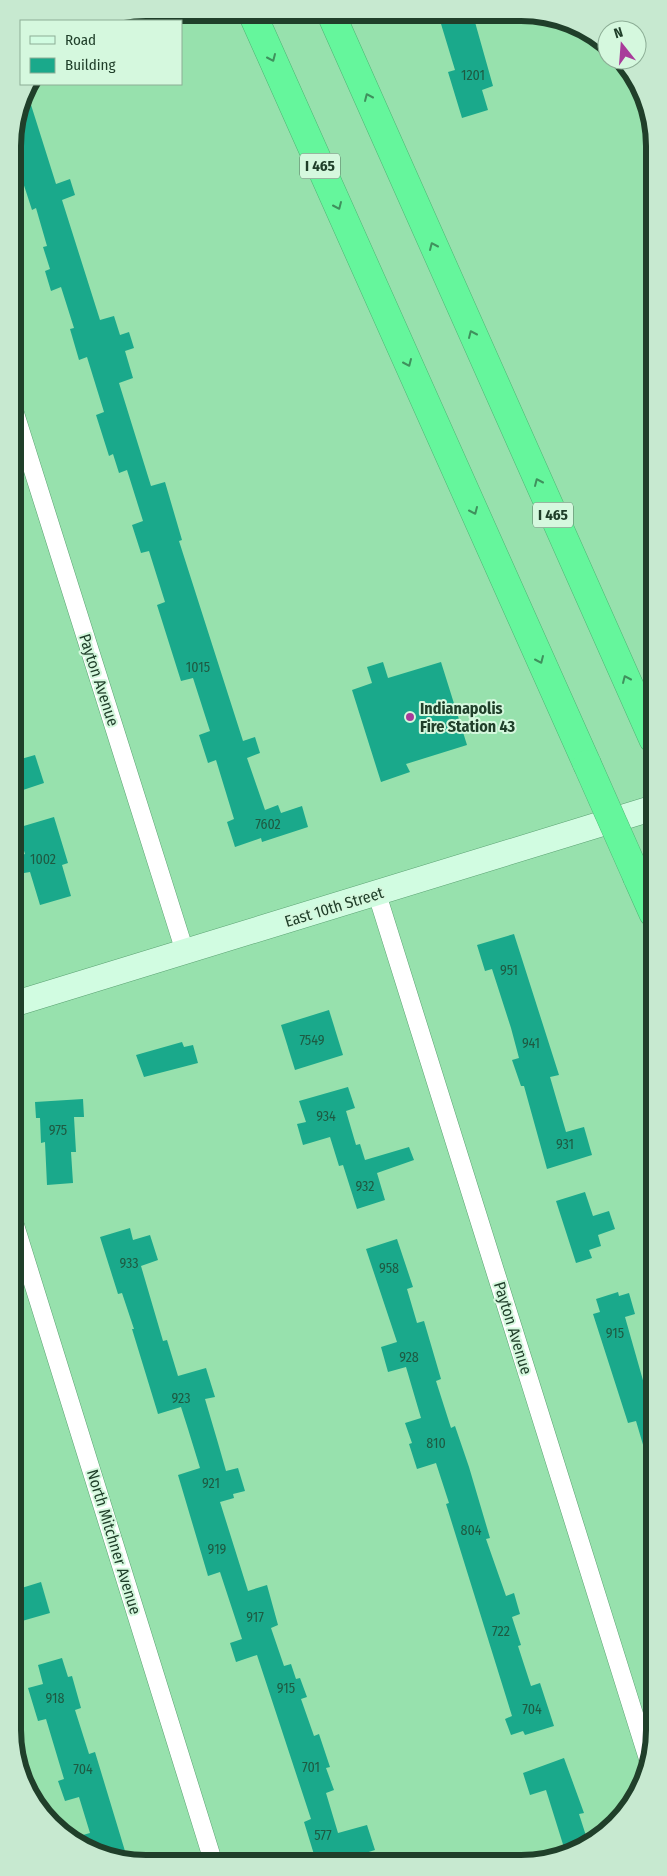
<svg xmlns="http://www.w3.org/2000/svg" width="667" height="1876" font-family="'Fira Sans Condensed',sans-serif">
	<rect width="100%" height="100%" fill="#97e1ad"/>
	<g fill="#1aa98b">
		<polygon points="438,14 473,15 493,86 482,90 488,110 462,118 448,72 455,70"/>
		<polygon points="26,89 56,184 70,179 75,195 62,200 100,320 114,316 120,335 129,332 134,348 125,351 133,378 119,383 151,486 165,482 182,540 179,541 243,741 255,737 260,753 247,758 265,810 278,805 281,813 302,806 308,827 262,842 261,838 235,847 227,822 234,819 216,760 208,763 199,735 210,731 193,678 181,681 157,605 165,602 149,551 141,553 132,525 143,521 127,470 119,473 113,454 109,456 96,415 104,412 87,357 79,360 70,329 74,328 61,287 51,291 45,271 50,269 43,247 47,246 36,208 32,210 18,167 23,166 13,136"/>
		<polygon points="383,662 388,678 441,662 467,745 406,764 410,772 381,782 352,690 372,683 367,667"/>
		<polygon points="35,755 44,783 14,793 14,761"/>
		<polygon points="54,817 68,863 62,865 71,896 40,905 30,872 24,873 19,856 25,854 17,828"/>
		<polygon points="514,934 559,1075 550,1077 566,1132 584,1127 592,1155 547,1169 524,1086 521,1086 512,1060 519,1058 511,1028 492,969 485,971 477,945"/>
		<polygon points="329,1010 343,1055 295,1070 281,1025"/>
		<polygon points="182,1042 184,1047 193,1045 198,1063 144,1077 136,1055"/>
		<polygon points="348,1087 355,1108 346,1111 356,1145 360,1144 365,1160 409,1147 414,1160 377,1173 385,1200 357,1209 343,1165 339,1166 330,1137 303,1145 297,1124 306,1122 299,1101"/>
		<polygon points="83,1099 84,1117 74,1117 76,1152 71,1152 73,1183 47,1185 45,1142 41,1143 40,1118 36,1118 35,1102"/>
		<polygon points="585,1192 593,1216 609,1211 615,1229 598,1235 601,1246 589,1250 592,1258 576,1263 556,1201"/>
		<polygon points="130,1228 133,1240 150,1235 158,1260 141,1266 163,1341 167,1340 178,1376 206,1368 215,1397 205,1399 218,1443 226,1471 238,1468 245,1491 233,1494 234,1498 220,1502 248,1591 267,1585 278,1625 271,1628 284,1666 291,1664 296,1679 300,1678 307,1697 301,1699 314,1736 319,1734 330,1767 326,1768 334,1790 326,1793 338,1833 367,1825 375,1850 340,1861 316,1861 304,1822 311,1819 257,1655 236,1662 230,1643 242,1639 220,1572 208,1576 178,1475 200,1468 188,1429 181,1407 158,1414 132,1329 134,1329 122,1293 118,1294 100,1237"/>
		<polygon points="397,1239 413,1287 407,1289 417,1323 424,1321 441,1379 436,1381 451,1428 455,1426 469,1467 490,1538 486,1539 506,1596 514,1593 520,1614 512,1617 521,1645 518,1646 531,1686 540,1683 554,1726 525,1735 523,1731 511,1735 505,1719 512,1716 446,1504 449,1503 436,1463 417,1469 409,1444 412,1443 405,1423 421,1418 406,1367 388,1372 381,1347 397,1342 366,1249"/>
		<polygon points="618,1292 619,1296 629,1293 635,1314 625,1317 648,1398 654,1396 654,1464 649,1465 636,1421 628,1423 593,1314 600,1312 596,1299"/>
		<polygon points="41,1582 50,1613 15,1623 15,1590"/>
		<polygon points="62,1658 68,1677 72,1676 81,1708 75,1710 89,1754 95,1752 128,1861 120,1861 76,1837 90,1833 79,1797 65,1801 58,1781 64,1779 46,1719 38,1721 28,1688 43,1684 38,1665"/>
		<polygon points="564,1758 584,1813 579,1814 589,1845 566,1854 546,1790 530,1795 523,1773"/>
	</g>
	<g fill="none" stroke-linecap="round" stroke-linejoin="round">
		<defs>
			<g id="minor">
				<polyline points="13,407 185,952"/>
				<polyline points="377,894 649,1762"/>
				<polyline points="14,1222 213,1861"/>
			</g>
			<polyline id="secondary" points="14,1004 653,808"/>
			<g id="motorway">
				<polyline points="252,13 587,764"/>
				<polyline points="331,14 653,739"/>
				<polyline points="637,877 653,913"/>
			</g>
		</defs>
		<use href="#minor" stroke="#59a171" stroke-width="19"/>
		<use href="#secondary" stroke="#59a171" stroke-width="26"/>
		<use href="#motorway" stroke="#4db674" stroke-width="29"/>
		<use href="#minor" stroke="#fff" stroke-width="18"/>
		<use href="#secondary" stroke="#d1fce1" stroke-width="25"/>
		<use href="#motorway" stroke="#65f69c" stroke-width="28"/>
		<defs>
			<polyline id="motorway-bridge" points="587,764 637,877"/>
		</defs>
		<use href="#motorway-bridge" stroke="#4db674" stroke-width="29" stroke-linecap="butt"/>
		<use href="#motorway-bridge" stroke="#65f69c" stroke-width="28"/>
	</g>
	<defs><path id="oneway-chevron" d="M-2-3.5L2.5 0L-2 3.5" fill="none" stroke-width="1.6" stroke-linecap="round" stroke-linejoin="round" transform="scale(1.25)"/></defs>
	<g stroke="#3f915d">
		<use href="#oneway-chevron" transform="translate(272 58) rotate(66)"/>
		<use href="#oneway-chevron" transform="translate(368 97) rotate(-114)"/>
		<use href="#oneway-chevron" transform="translate(338 206) rotate(66)"/>
		<use href="#oneway-chevron" transform="translate(433 246) rotate(-114)"/>
		<use href="#oneway-chevron" transform="translate(472 334) rotate(-114)"/>
		<use href="#oneway-chevron" transform="translate(408 363) rotate(66)"/>
		<use href="#oneway-chevron" transform="translate(538 482) rotate(-114)"/>
		<use href="#oneway-chevron" transform="translate(474 511) rotate(66)"/>
		<use href="#oneway-chevron" transform="translate(540 660) rotate(66)"/>
		<use href="#oneway-chevron" transform="translate(626 679) rotate(-114)"/>
	</g>
	<circle fill="#a83b9a" stroke="#d5f8de" stroke-width="2" cx="410" cy="717" r="5"/>
	<g text-anchor="middle" dominant-baseline="central" stroke-width="4" stroke-linejoin="round" paint-order="stroke">
		<g font-size="14" fill="#1e5a42">
			<text x="473" y="75">1201</text>
			<text x="198" y="667">1015</text>
			<text x="268" y="824">7602</text>
			<text x="43" y="859">1002</text>
			<text x="509" y="970">951</text>
			<text x="312" y="1040">7549</text>
			<text x="531" y="1043">941</text>
			<text x="326" y="1116">934</text>
			<text x="58" y="1130">975</text>
			<text x="565" y="1144">931</text>
			<text x="365" y="1186">932</text>
			<text x="129" y="1263">933</text>
			<text x="389" y="1268">958</text>
			<text x="615" y="1333">915</text>
			<text x="409" y="1357">928</text>
			<text x="181" y="1398">923</text>
			<text x="436" y="1443">810</text>
			<text x="211" y="1483">921</text>
			<text x="471" y="1530">804</text>
			<text x="217" y="1549">919</text>
			<text x="255" y="1617">917</text>
			<text x="501" y="1631">722</text>
			<text x="286" y="1688">915</text>
			<text x="55" y="1698">918</text>
			<text x="532" y="1709">704</text>
			<text x="311" y="1767">701</text>
			<text x="83" y="1769">704</text>
			<text x="323" y="1835">577</text>
		</g>
		<g fill="#d5f8de" stroke="#567660" stroke-width="1">
			<rect x="300" y="153.5" width="40" height="25" rx="4"/>
			<rect x="533" y="502.5" width="40" height="25" rx="4"/>
		</g>
		<g font-size="15" font-weight="bold" fill="#203f2a">
			<text x="320" y="166">I 465</text>
			<text x="553" y="515">I 465</text>
		</g>
		<g font-size="16" fill="#203f2a" stroke="#d5f8de">
			<text transform="translate(99 680) rotate(72)">Payton Avenue</text>
			<text transform="translate(334 907) rotate(-17)">East 10th Street</text>
			<text transform="translate(513 1328) rotate(73)">Payton Avenue</text>
			<text transform="translate(114 1542) rotate(73)">North Mitchner Avenue</text>
		</g>
		<g font-size="16" font-weight="bold" fill="#203f2a" stroke="#d5f8de" text-anchor="start">
			<text x="420" y="708">Indianapolis<tspan x="420" dy="18">Fire Station 43</tspan></text>
		</g>
	</g>
	<path d="M0 0H667V1876H0ZM146 21H521A125 125 0 0 1 646 146V1730A125 125 0 0 1 521 1855H146A125 125 0 0 1 21 1730V146A125 125 0 0 1 146 21Z" fill="#c7e9d0" fill-rule="evenodd"/>
	<path fill="none" stroke="#203f2a" stroke-width="6" d="M146 21H521A125 125 0 0 1 646 146V1730A125 125 0 0 1 521 1855H146A125 125 0 0 1 21 1730V146A125 125 0 0 1 146 21Z"/>
	<rect x="20" y="20" width="162" height="65" fill="#d5f8de" stroke="#8dae96"/>
	<rect x="30" y="36" width="25" height="8" fill="#d1fce1" stroke="#8dae96"/>
	<text x="65" y="45" font-size="15" fill="#203f2a">Road</text>
	<rect x="30" y="58" width="25" height="15" fill="#1aa98b" stroke="#8dae96"/>
	<text x="65" y="70" font-size="15" fill="#203f2a">Building</text>
	<g transform="translate(622 45) rotate(343)"><circle r="24" fill="#d5f8de" stroke="#8dae96"/>
	<path d="M0-4L9 19L0 12L-9 19Z" fill="#a83b9a"/>
	<text y="-8" font-size="14" font-weight="bold" text-anchor="middle" fill="#203f2a">N</text>
	</g>
</svg>
